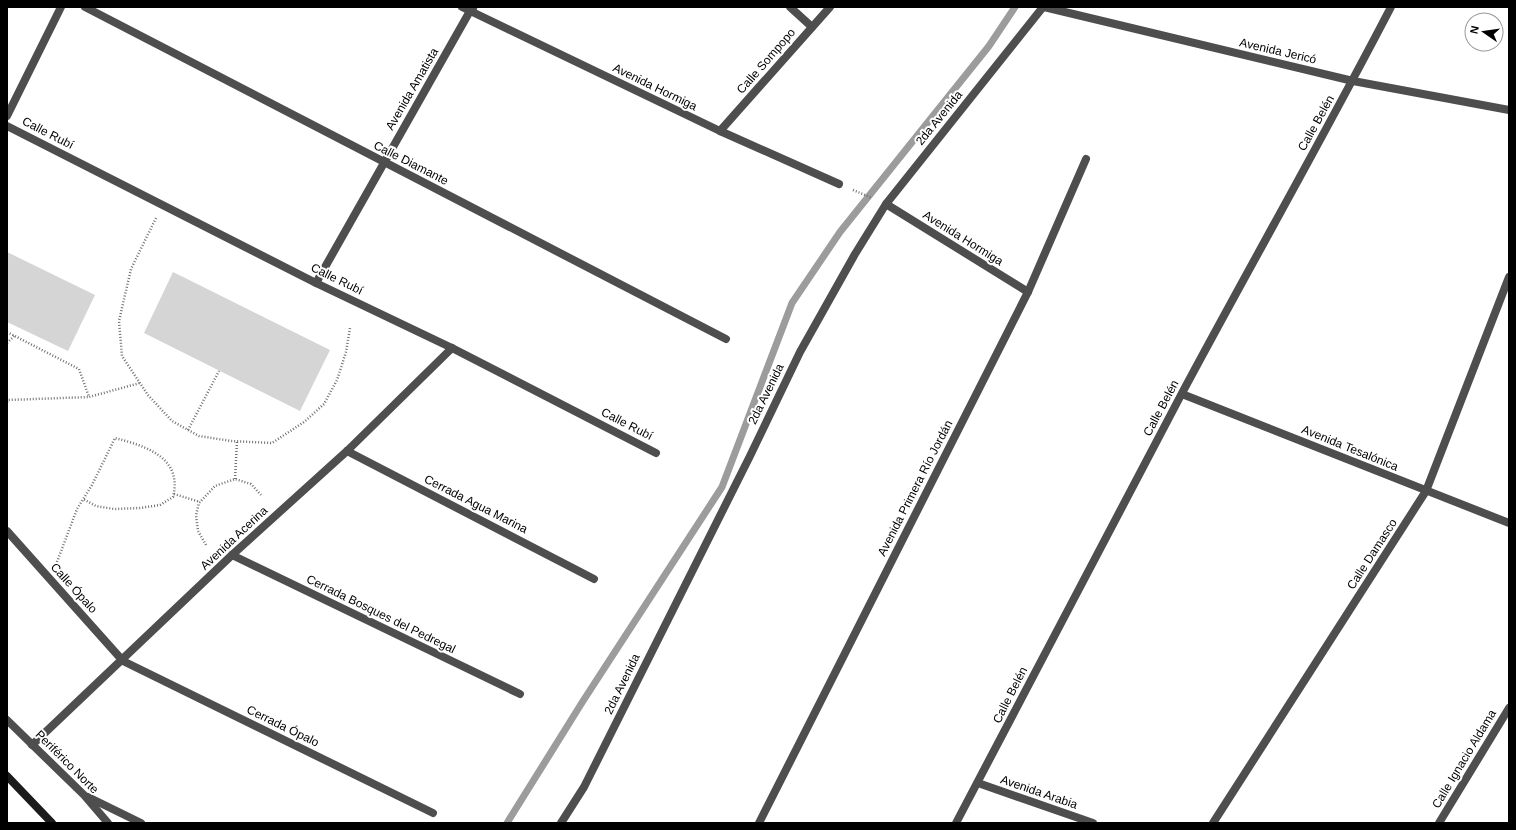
<svg xmlns="http://www.w3.org/2000/svg" width="1516" height="830" font-family="Arial,sans-serif">
	<rect width="100%" height="100%" fill="#fff"/>
	<g fill="#d5d5d5">
		<polygon points="7,252 95,295 68,351 7,322"/>
		<polygon points="173,272 330,350 300,411 144,333"/>
	</g>
	<g fill="none" stroke-linecap="round" stroke-linejoin="round">
		<polyline stroke="#9c9c9c" stroke-width="7" points="507,823 583,701 722,487 792,303 840,232 989,46 1015,7"/>
		<g stroke="#707070" stroke-width="2.5" stroke-dasharray="1 2" stroke-linecap="butt">
			<polyline points="853,190 872,198"/>
			<polyline points="156,218 131,269 119,321 122,356 148,395 172,421 199,436 231,441 272,443 304,422 324,404 337,380 346,352 350,328"/>
			<polyline points="7,332 79,369 89,397 140,383"/>
			<polyline points="7,343 14,336"/>
			<polyline points="7,402 8,400 89,397"/>
			<polyline points="188,430 219,371"/>
			<polyline points="235,479 237,441"/>
			<polyline points="174,494 200,502"/>
			<polyline points="206,545 198,531 196,515 199,503 215,486 235,479 251,484 261,495"/>
			<path d="M57 562 77 509 92 485 115 438C145 446 183 457 173 497L160 505 140 508 114 509 96 506 83 499"/>
		</g>
		<g stroke="#4e4e4e" stroke-width="8">
			<polyline points="85,7 726,339"/>
			<polyline points="462,7 720,131 839,184"/>
			<polyline points="790,7 812,27"/>
			<polyline points="1044,7 1353,81 1509,110"/>
			<polyline points="7,116 61,7"/>
			<polyline points="7,126 316,283 452,348 656,453"/>
			<polyline points="720,131 830,7"/>
			<polyline points="886,204 1028,292"/>
			<polyline points="316,283 470,11 473,8"/>
			<polyline points="1182,394 1509,523"/>
			<polyline points="347,451 594,579"/>
			<polyline points="7,531 123,661 433,813"/>
			<polyline points="232,555 520,694"/>
			<polyline points="7,720 84,795 108,823"/>
			<polyline points="32,745 232,555 347,451 452,348"/>
			<polyline points="978,783 1093,823"/>
			<polyline points="88,797 141,823"/>
			<polyline points="561,823 584,787 750,456 800,352 855,254 886,204 1043,7"/>
			<polyline points="759,823 1028,292 1086,159"/>
			<path d="M956 823C1032 681 1105 537 1181 395 1250 266 1323 138 1391 7"/>
			<polyline points="1213,823 1426,491 1509,277"/>
			<polyline points="1439,823 1509,708"/>
		</g>
		<polyline stroke="#1b1b1b" stroke-width="8" points="7,776 52,823"/>
	</g>
	<g text-anchor="middle" dominant-baseline="central" stroke-width="4" stroke-linejoin="round" paint-order="stroke">
		<g font-size="12" fill="#000" stroke="#fff">
			<text transform="translate(1278 51) rotate(13)">Avenida Jericó</text>
			<text transform="translate(766 61) rotate(-49)">Calle Sompopo</text>
			<text transform="translate(655 87) rotate(26)">Avenida Hormiga</text>
			<text transform="translate(412 89) rotate(-60)">Avenida Amatista</text>
			<text transform="translate(939 118) rotate(-51)">2da Avenida</text>
			<text transform="translate(1316 123) rotate(-61)">Calle Belén</text>
			<text transform="translate(48 133) rotate(27)">Calle Rubí</text>
			<text transform="translate(411 163) rotate(27)">Calle Diamante</text>
			<text transform="translate(963 238) rotate(32)">Avenida Hormiga</text>
			<text transform="translate(337 279) rotate(26)">Calle Rubí</text>
			<text transform="translate(766 394) rotate(-64)">2da Avenida</text>
			<text transform="translate(1161 408) rotate(-62)">Calle Belén</text>
			<text transform="translate(627 424) rotate(27)">Calle Rubí</text>
			<text transform="translate(1350 448) rotate(22)">Avenida Tesalónica</text>
			<text transform="translate(915 488) rotate(-63)">Avenida Primera Río Jordán</text>
			<text transform="translate(476 504) rotate(27)">Cerrada Agua Marina</text>
			<text transform="translate(234 538) rotate(-43)">Avenida Acerina</text>
			<text transform="translate(1372 554) rotate(-57)">Calle Damasco</text>
			<text transform="translate(74 588) rotate(48)">Calle Ópalo</text>
			<text transform="translate(381 614) rotate(26)">Cerrada Bosques del Pedregal</text>
			<text transform="translate(622 684) rotate(-64)">2da Avenida</text>
			<text transform="translate(1010 695) rotate(-63)">Calle Belén</text>
			<text transform="translate(283 726) rotate(26)">Cerrada Ópalo</text>
			<text transform="translate(1464 759) rotate(-59)">Calle Ignacio Aldama</text>
			<text transform="translate(67 762) rotate(45)">Periférico Norte</text>
			<text transform="translate(1039 792) rotate(19)">Avenida Arabia</text>
		</g>
	</g>
	<rect width="1516" height="830" fill="none" stroke="#000000" stroke-width="16"/>
	<g transform="translate(1484 32) rotate(283)"><circle r="19" fill="#ffffff" stroke="#999999"/>
	<path d="M0-3L7 15L0 10L-7 15Z" fill="#000000"/>
	<text y="-6" font-size="11" font-weight="bold" text-anchor="middle" fill="#000000">N</text>
	</g>
</svg>
